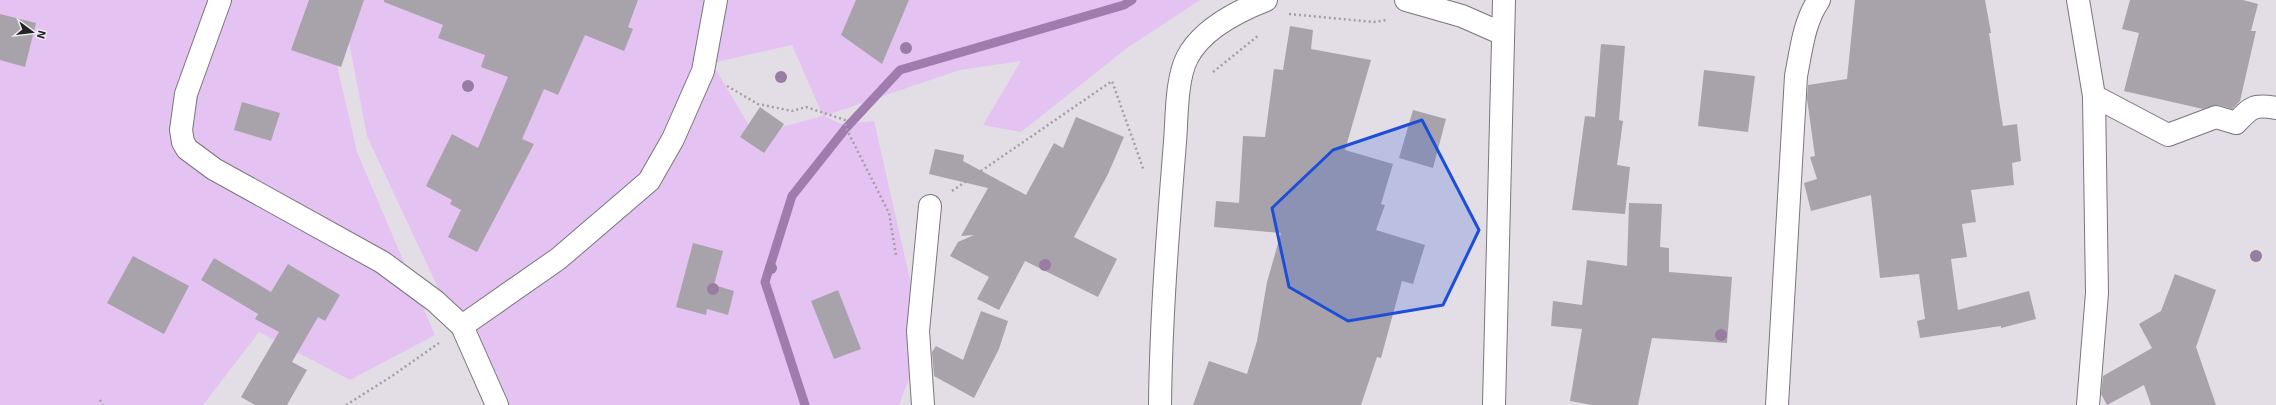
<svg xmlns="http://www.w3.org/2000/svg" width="2276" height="405" font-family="'Exo 2',sans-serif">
	<rect width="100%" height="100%" fill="#e3dde6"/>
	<g fill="#e4c3f2" fill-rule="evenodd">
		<polygon points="0,0 322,0 357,152 435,335 350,380 259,332 203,405 0,405"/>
		<path d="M341 0H1200L1127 48 1021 132 983 125 1021 61 960 70 824 116 841 124 874 121 916 306 913 368 899 405H486L455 324 367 136ZM792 45 823 116 754 134 712 63Z"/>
	</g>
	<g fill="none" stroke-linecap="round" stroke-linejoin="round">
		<polyline stroke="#9f7cad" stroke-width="9" points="805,405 765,282 792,196 846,128 900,70 1124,5 1132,0"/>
	</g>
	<g fill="#a8a3aa">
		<polygon points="309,0 364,0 341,67 291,50"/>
		<polygon points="384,0 638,0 628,27 633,29 624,51 585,35 558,95 544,89 522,139 534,144 477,252 448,237 461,210 450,204 452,200 426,186 452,134 478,148 508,77 481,67 485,55 438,38 443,25 384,2"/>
		<polygon points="856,0 909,0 882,64 841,35"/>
		<polygon points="1855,0 1985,0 1991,33 1989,33 2003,126 2017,124 2021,161 2012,163 2014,185 1971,190 1976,222 1962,224 1967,257 1951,259 1958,310 2029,291 2036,319 2001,328 2001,326 1920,338 1917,321 1925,319 1919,274 1880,278 1871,195 1811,211 1804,183 1817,179 1810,157 1815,156 1807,99 1808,85 1847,79"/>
		<polygon points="2130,0 2243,0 2258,4 2251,31 2256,31 2240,101 2232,109 2219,105 2203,109 2124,91 2139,33 2122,29"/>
		<polygon points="0,14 36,23 25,67 0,60"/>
		<polygon points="1290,26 1313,30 1311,49 1371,60 1345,150 1393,164 1381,204 1385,205 1376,230 1425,245 1413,284 1402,281 1381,358 1377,357 1361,405 1193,405 1209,361 1247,374 1257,341 1267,282 1281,233 1214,227 1216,201 1239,203 1243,136 1265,137 1274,69 1283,70"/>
		<polygon points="1601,44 1625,46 1619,120 1623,121 1617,165 1630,167 1625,214 1572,210 1585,116 1595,117"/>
		<polygon points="1704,70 1755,76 1748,132 1698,126"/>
		<polygon points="242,102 280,113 271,141 234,130"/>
		<polygon points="760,107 784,124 764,153 740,137"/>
		<polygon points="1413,110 1446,119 1433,168 1399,158"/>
		<polygon points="1076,117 1124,137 1108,174 1074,237 1117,259 1098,297 1025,261 999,310 977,299 989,277 950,256 958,242 974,235 961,236 988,188 929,174 935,149 964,155 963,161 1026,195 1054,143 1063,148"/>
		<polygon points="1629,203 1662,204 1660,247 1669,248 1669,272 1732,277 1727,343 1652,338 1638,405 1592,405 1570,401 1582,329 1551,326 1553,301 1582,305 1587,260 1627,266"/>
		<polygon points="693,243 723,251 714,285 734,291 728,315 707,309 706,315 676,307"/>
		<polygon points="133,256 189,286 164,334 107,303"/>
		<polygon points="214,258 271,292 288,264 340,295 325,321 318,317 292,362 307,370 287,405 255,405 241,397 279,332 255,319 258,314 201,280"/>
		<polygon points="2175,274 2216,290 2196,347 2216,405 2151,405 2144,385 2107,405 2101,394 2103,376 2152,348 2139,324 2161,311"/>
		<polygon points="838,290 861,349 834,359 811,301"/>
		<polygon points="981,311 1008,321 999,349 974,398 934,376 932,352 936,346 963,360"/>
	</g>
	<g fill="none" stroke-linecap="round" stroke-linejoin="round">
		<defs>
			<g id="street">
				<polyline points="220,0 186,94 181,130 183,142 187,149 214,169 382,262 435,301 462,326 497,405"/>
				<polyline points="1406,0 1462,16 1503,34"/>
				<path d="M2078 0 2094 96 2168 135 2216 117 2236 123C2251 107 2254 104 2276 108"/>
				<polyline points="462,326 558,259 649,181 673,139 703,71 716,0"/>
				<polyline points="923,405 918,331 930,206"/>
				<path d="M1160 405C1161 317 1168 229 1175 142 1177 117 1176 80 1187 58 1201 30 1238 11 1266 0"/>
				<polyline points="1494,405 1504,0"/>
				<path d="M1777 405 1796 76C1801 51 1804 21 1819 0"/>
				<polyline points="2088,405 2097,293 2094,96"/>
			</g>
		</defs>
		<use href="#street" stroke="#7b757d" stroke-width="24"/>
		<g stroke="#a39ea5" stroke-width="2.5" stroke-dasharray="2 3" stroke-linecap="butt">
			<polyline points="1289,14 1374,22 1387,20"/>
			<polyline points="1213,72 1259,35"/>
			<polyline points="727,86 758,104 792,111 806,107 845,120 846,128 889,213 896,255"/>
			<polyline points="952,191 1112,81 1144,171"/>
			<polyline points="100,400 103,405"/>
			<polyline points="346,405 392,376 439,343"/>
		</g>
		<use href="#street" stroke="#fff" stroke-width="22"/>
	</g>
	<g fill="#987ca2">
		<circle cx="906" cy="48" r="6"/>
		<circle cx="781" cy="77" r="6"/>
		<circle cx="468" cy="86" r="6"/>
		<circle cx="2256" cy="256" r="6"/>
		<circle cx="1045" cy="265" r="6"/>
		<circle cx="771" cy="268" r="6"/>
		<circle cx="713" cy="289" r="6"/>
		<circle cx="1721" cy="335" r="6"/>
	</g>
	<path fill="#1d4ed8" fill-opacity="0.2" stroke="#1d4ed8" stroke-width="3" stroke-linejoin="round" d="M1422 120 1479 230 1443 305 1348 321 1289 287 1272 208 1333 150Z"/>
	<g transform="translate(32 32) rotate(105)" stroke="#f0eaf3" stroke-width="3" paint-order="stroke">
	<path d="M0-3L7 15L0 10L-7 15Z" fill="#242225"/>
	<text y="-6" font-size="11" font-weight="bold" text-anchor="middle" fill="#242225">N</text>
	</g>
</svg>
